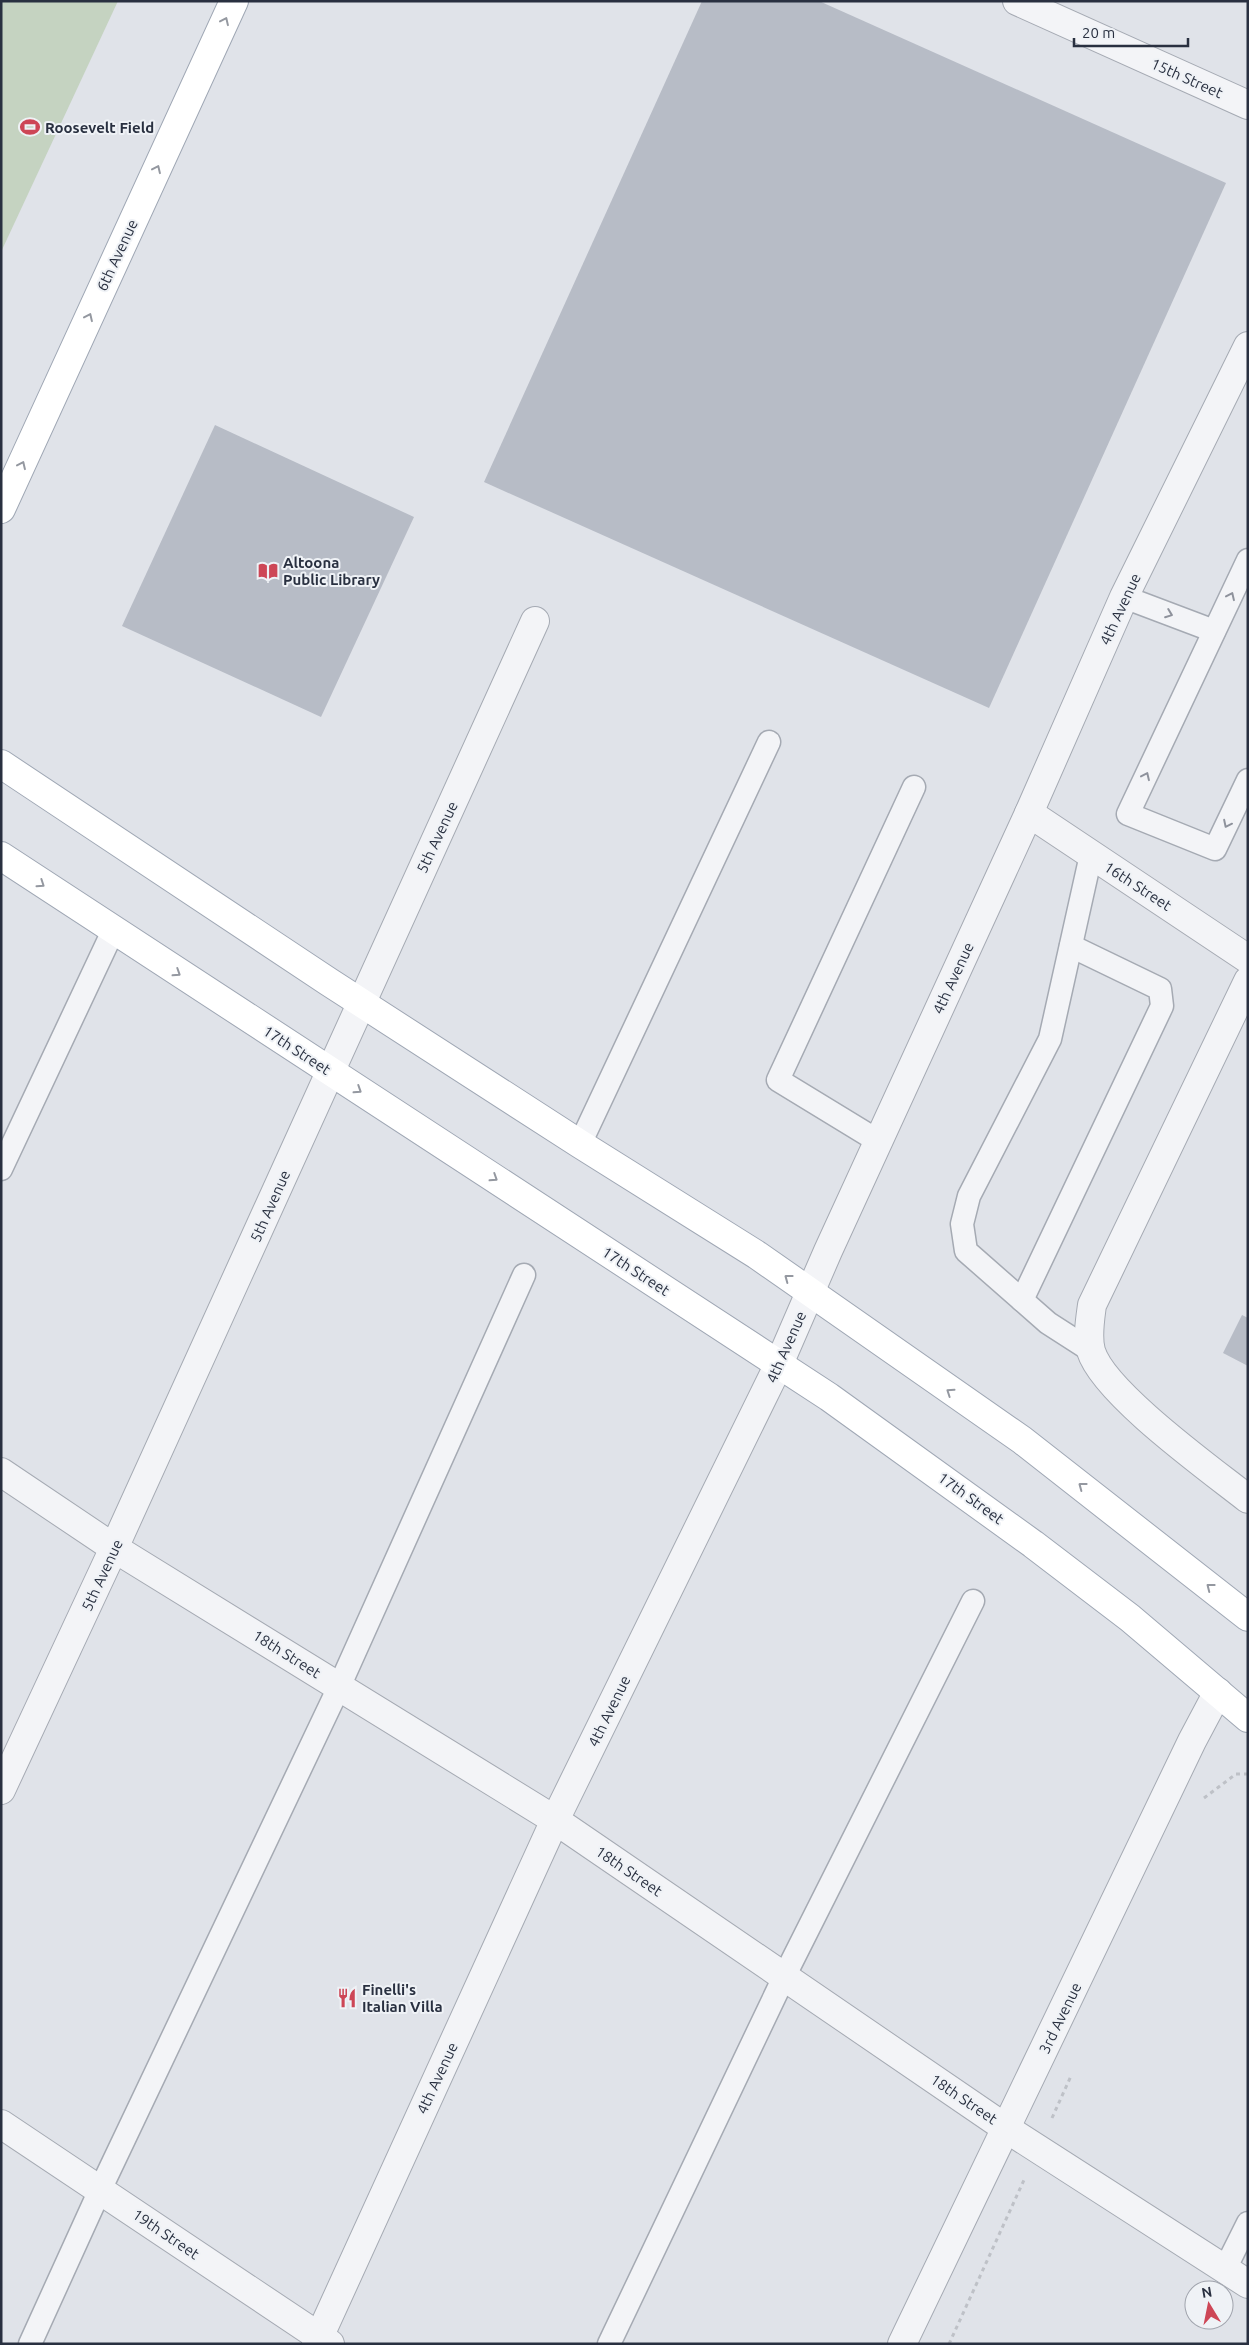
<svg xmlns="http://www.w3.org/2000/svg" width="1249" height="2345" font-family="Ubuntu,sans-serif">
	<rect width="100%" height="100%" fill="#e0e3e9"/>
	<polygon fill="#c5d3c1" points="1,1 118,1 1,252"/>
	<g fill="#b7bcc6">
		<polygon points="702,1 819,1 1226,183 989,708 484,482"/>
		<polygon points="215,425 414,517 321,717 122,626"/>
		<polygon points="1242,1315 1248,1318 1248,1366 1223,1353"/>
	</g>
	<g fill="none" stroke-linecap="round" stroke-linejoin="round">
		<defs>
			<g id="lane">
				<polyline points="1248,560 1128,814 1215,849 1248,780"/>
				<polyline points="1124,597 1214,631"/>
				<polyline points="878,1141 778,1080 914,787"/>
				<polyline points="580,1144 769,742"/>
				<polyline points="1,1169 113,931"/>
				<polyline points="1022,1300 1162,1006 1160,989 1071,946"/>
				<polyline points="1090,1350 1048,1323 966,1251 962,1224 969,1196 1050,1039 1091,855"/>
				<polyline points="1225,2269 1248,2223"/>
				<polyline points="30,2344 100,2190 339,1687 524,1275"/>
				<polyline points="609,2344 784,1977 973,1601"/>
			</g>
			<g id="street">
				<polyline points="1017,1 1248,105"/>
				<polyline points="1029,813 1248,959"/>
				<path d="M1248 981 1092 1305C1090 1320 1087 1337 1091 1351 1104 1393 1210 1469 1248 1499"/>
				<polyline points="1,1472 114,1548 555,1820 1007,2129 1248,2284"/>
				<polyline points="1,1790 114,1548 535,621"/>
				<polyline points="1,2124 330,2344"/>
				<polyline points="316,2344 555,1820 779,1364 828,1251 1029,813 1124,597 1248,346"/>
				<polyline points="902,2344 1192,1741 1218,1692"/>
			</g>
			<g id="primary">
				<polyline points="1,509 234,1"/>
				<polyline points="1,764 329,982 580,1144 757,1255 1022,1440 1248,1617"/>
				<polyline points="1,856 829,1397 1033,1544 1130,1618 1248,1718"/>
			</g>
		</defs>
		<use href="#lane" stroke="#a5aab3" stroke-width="25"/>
		<use href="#street" stroke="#a5aab3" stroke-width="30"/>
		<use href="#primary" stroke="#9fa7b4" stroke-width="30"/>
		<g stroke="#bec1c7" stroke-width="3" stroke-dasharray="4 4" stroke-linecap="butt">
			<polyline points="1204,1798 1236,1774 1248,1774"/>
			<polyline points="1052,2118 1071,2076"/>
			<polyline points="949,2344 1024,2180"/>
		</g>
		<use href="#lane" stroke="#f3f4f7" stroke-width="22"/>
		<use href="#street" stroke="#f3f4f7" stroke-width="28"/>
		<use href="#primary" stroke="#fff" stroke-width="28"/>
	</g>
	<defs><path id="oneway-chevron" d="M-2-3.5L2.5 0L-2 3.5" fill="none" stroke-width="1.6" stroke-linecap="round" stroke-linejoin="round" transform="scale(1.25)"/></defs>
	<g stroke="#9498a0">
		<use href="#oneway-chevron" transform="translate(225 21) rotate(-65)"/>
		<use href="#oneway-chevron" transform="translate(157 169) rotate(-65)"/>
		<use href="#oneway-chevron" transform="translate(89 317) rotate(-65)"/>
		<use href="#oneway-chevron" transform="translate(22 465) rotate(-65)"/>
		<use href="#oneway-chevron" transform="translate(41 884) rotate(34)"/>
		<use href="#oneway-chevron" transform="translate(177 973) rotate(33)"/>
		<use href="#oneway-chevron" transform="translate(358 1090) rotate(33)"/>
		<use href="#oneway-chevron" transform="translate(494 1178) rotate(33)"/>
		<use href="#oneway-chevron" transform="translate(788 1278) rotate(-143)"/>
		<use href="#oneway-chevron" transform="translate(950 1392) rotate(-146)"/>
		<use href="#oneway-chevron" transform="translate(1082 1486) rotate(-143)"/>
		<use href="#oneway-chevron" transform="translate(1210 1587) rotate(-142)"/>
	</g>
	<g stroke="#8e929c">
		<use href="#oneway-chevron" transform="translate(1231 596) rotate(-65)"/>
		<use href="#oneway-chevron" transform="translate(1169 614) rotate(21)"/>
		<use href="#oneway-chevron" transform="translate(1146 776) rotate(-65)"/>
		<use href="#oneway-chevron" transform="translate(1227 824) rotate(116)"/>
	</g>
	<defs>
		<symbol id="stadium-bare" viewBox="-9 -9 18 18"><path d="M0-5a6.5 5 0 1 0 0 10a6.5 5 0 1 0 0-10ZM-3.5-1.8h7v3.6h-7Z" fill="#cd4656" stroke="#eff2f6" stroke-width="2.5" paint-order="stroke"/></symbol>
		<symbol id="library-bare" viewBox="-9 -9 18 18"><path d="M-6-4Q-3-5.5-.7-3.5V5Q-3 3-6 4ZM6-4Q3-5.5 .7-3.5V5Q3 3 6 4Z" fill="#cd4656" stroke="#eff2f6" stroke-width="2.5" paint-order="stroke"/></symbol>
		<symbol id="restaurant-bare" viewBox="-9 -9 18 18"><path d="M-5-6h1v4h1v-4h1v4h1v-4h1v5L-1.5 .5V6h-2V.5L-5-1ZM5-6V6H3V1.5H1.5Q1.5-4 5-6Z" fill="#cd4656" stroke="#eff2f6" stroke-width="2.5" paint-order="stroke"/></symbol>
	</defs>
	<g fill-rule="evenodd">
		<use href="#stadium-bare" x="16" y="113" width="28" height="28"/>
		<use href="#library-bare" x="254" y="557" width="28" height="28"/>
		<use href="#restaurant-bare" x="333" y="1984" width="28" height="28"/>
	</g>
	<g text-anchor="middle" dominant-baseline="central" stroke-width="4" stroke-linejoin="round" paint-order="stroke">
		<g font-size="15" fill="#293040" stroke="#eff2f6">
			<text transform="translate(1187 78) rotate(24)">15th Street</text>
			<text transform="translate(117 255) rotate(-65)">6th Avenue</text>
			<text transform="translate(1120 609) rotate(-65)">4th Avenue</text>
			<text transform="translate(437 837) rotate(-65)">5th Avenue</text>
			<text transform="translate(1138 886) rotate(33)">16th Street</text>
			<text transform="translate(953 978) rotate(-65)">4th Avenue</text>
			<text transform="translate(297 1050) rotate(33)">17th Street</text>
			<text transform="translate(270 1206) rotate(-66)">5th Avenue</text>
			<text transform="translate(636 1271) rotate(33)">17th Street</text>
			<text transform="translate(786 1347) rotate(-66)">4th Avenue</text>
			<text transform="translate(971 1498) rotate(36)">17th Street</text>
			<text transform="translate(102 1575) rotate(-65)">5th Avenue</text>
			<text transform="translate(287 1654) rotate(32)">18th Street</text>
			<text transform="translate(609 1711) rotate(-64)">4th Avenue</text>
			<text transform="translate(629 1871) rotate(34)">18th Street</text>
			<text transform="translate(1060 2018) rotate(-64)">3rd Avenue</text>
			<text transform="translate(437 2078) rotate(-65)">4th Avenue</text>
			<text transform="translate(964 2099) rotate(34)">18th Street</text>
			<text transform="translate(166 2234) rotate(34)">19th Street</text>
		</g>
		<g font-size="15" font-weight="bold" fill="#293040" stroke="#eff2f6" text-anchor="start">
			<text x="45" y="127">Roosevelt Field</text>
			<text x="283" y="562">Altoona<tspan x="283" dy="17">Public Library</tspan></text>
			<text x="362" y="1989">Finelli's<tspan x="362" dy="17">Italian Villa</tspan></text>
		</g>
	</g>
	<rect width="1249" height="2345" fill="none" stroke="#293040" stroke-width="5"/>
	<g transform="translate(1209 2305) rotate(350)"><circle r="24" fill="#eff2f6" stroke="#a0a4ad"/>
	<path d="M0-4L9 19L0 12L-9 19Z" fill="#cd4656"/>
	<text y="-8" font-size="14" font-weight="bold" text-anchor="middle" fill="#293040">N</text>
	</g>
	<path d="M1074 38v8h114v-8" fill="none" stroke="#293040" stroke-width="2.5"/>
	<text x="1082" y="38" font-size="15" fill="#293040" stroke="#eff2f6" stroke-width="4" paint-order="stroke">20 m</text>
</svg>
